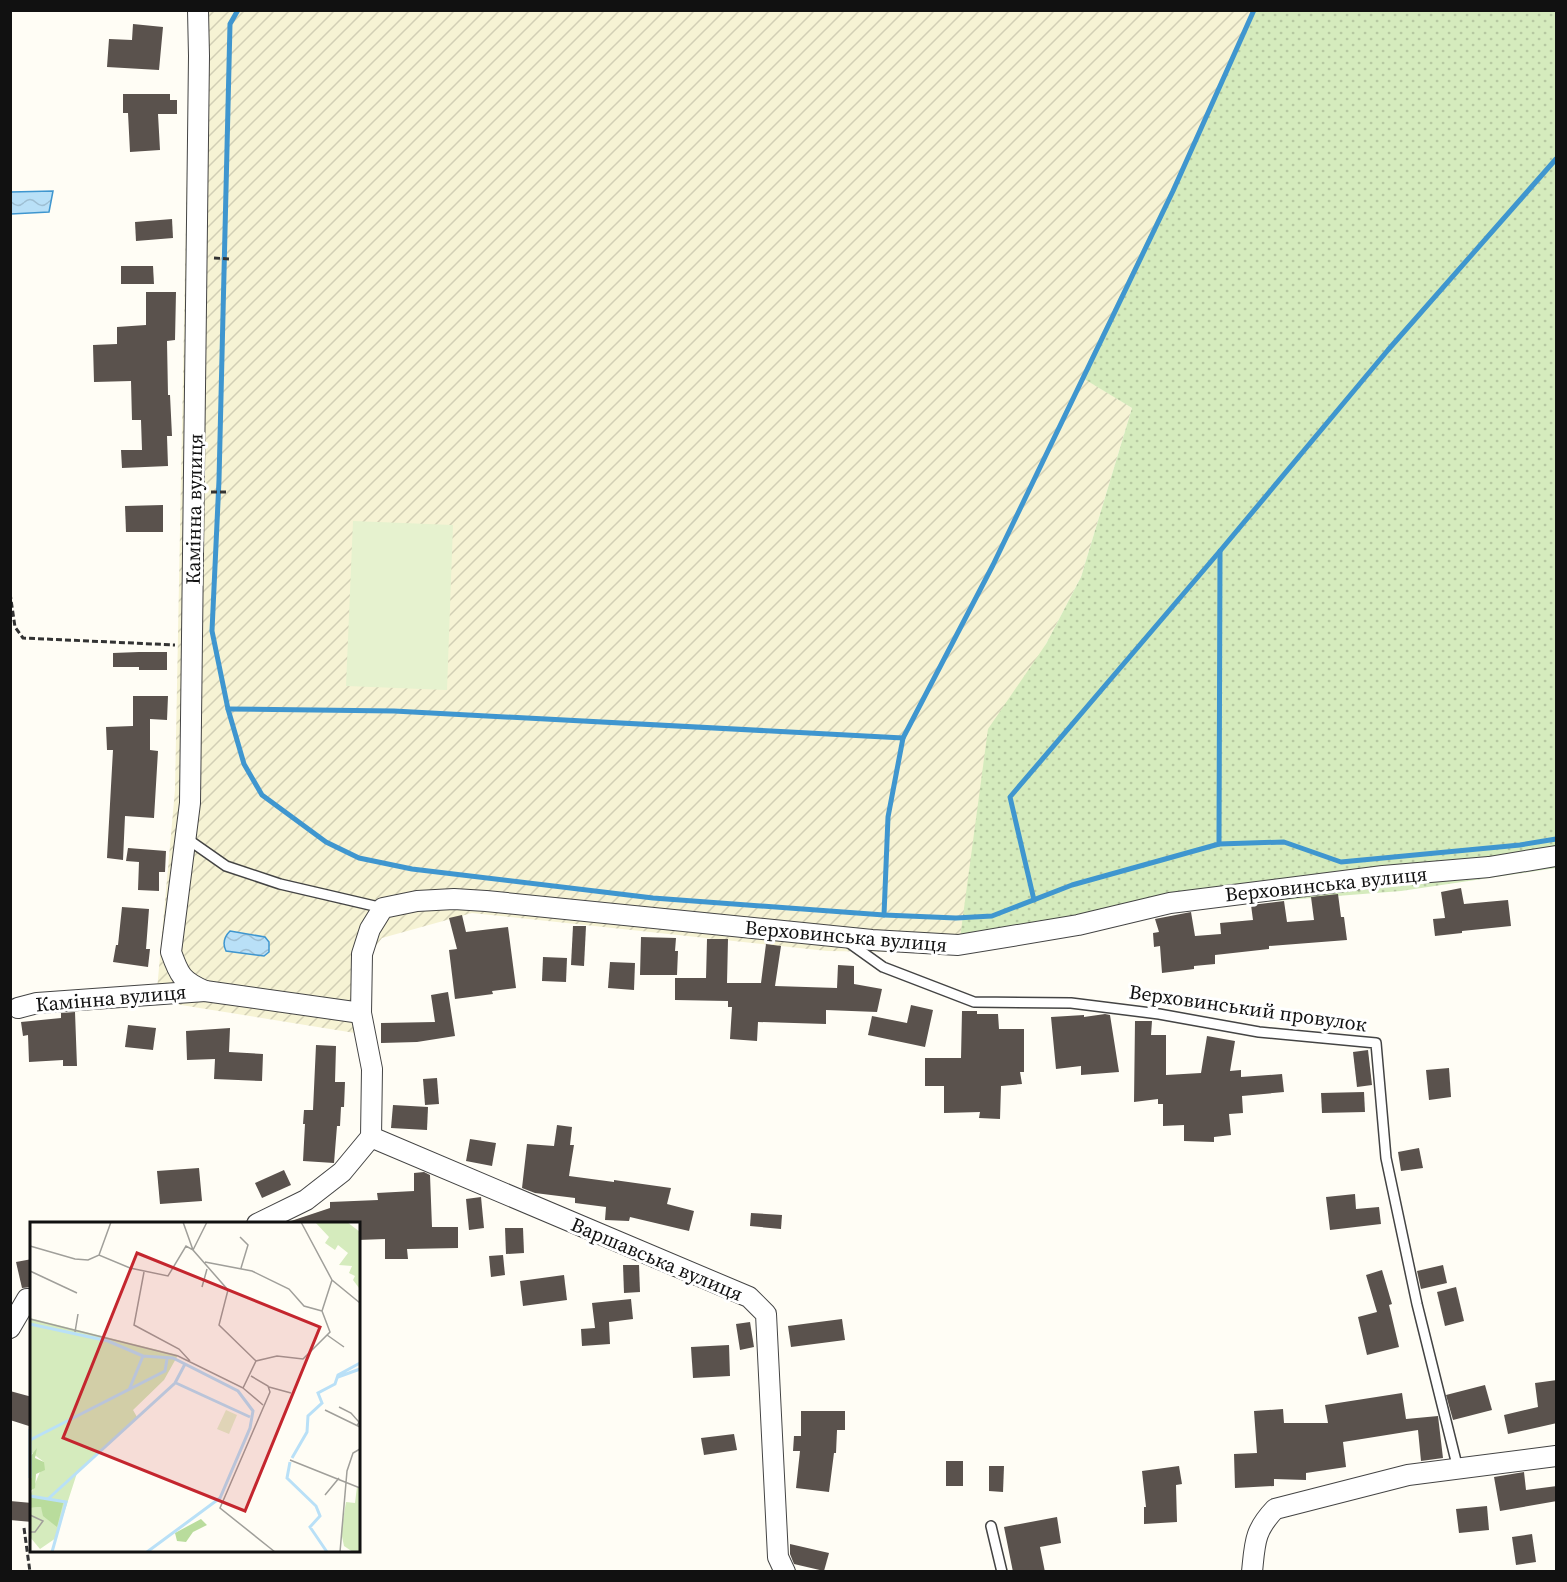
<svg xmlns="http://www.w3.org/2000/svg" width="1567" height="1582" font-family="'Source Serif 4',serif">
	<defs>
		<pattern id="farmland-furrows" width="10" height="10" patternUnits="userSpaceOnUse" patternTransform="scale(1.5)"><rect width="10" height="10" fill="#f6f3d4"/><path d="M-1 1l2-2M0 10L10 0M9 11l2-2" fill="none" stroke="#d2cfb5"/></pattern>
		<pattern id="grass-dots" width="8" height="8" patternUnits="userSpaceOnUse" patternTransform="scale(1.5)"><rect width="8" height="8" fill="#d5ebbd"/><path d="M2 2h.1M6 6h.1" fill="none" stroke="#b6c8a1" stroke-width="1.8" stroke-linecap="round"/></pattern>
		<pattern id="water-waves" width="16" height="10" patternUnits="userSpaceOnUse" patternTransform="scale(1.5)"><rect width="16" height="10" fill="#b9e0f7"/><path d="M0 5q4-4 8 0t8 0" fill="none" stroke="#9ebfd3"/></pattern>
	</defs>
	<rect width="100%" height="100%" fill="#fffdf5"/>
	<polygon fill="url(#farmland-furrows)" points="190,11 1253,11 1216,95 1082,377 1132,408 1081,577 1046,644 958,953 827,951 472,913 382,938 367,957 355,1033 156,1001 175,790"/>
	<polygon fill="url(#grass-dots)" points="1253,11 1556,11 1556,868 1401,891 1209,906 958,953 988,729 1046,644 1081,577 1132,408 1081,377 1216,95"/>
	<polygon fill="#e6f2cf" points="353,521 453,525 447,690 346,686"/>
	<g fill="url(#water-waves)" stroke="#3f96cf" stroke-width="1.5">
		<polygon points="53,191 49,212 11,214 11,192"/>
		<path d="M230 931 265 937 269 942V952L264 956 226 951C222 943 224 937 230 931Z"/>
	</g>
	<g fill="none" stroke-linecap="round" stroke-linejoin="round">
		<g stroke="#3f96cf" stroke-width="5">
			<polyline points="238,10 230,24 219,480 212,631 228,709 244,764 262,795 326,842 359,858 412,869 653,898 884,915 956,918 992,916 1072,885 1219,844 1220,551"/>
			<polyline points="228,709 394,711 903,738"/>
			<polyline points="1219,844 1284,842 1341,862 1520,845 1556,839"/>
			<polyline points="1034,900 1010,797 1220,551 1388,350 1556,159"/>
			<polyline points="884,915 888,817 903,738 993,565 1173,191 1254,10"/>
		</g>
	</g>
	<g fill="#5a524d">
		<polygon points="133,24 163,27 159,70 107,67 109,39 132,40"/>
		<polygon points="123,94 170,94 170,100 177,100 177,114 158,114 160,150 130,152 128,113 123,113"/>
		<polygon points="172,219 173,238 136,241 135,222"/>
		<polygon points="121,266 153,266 154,284 121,284"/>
		<polygon points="146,292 176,292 175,340 167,341 168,395 170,395 172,436 167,436 168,466 122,468 121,450 142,450 141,420 132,420 131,381 94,382 93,345 117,344 117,327 146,325"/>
		<polygon points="163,505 163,532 126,532 125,506"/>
		<polygon points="139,652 167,652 167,670 139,670 139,667 113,667 113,653"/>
		<polygon points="133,696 168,696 167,720 150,719 150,750 158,751 154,818 125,816 123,860 107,858 113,750 107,750 106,727 133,726"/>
		<polygon points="128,848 166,851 165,872 159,872 159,891 138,890 139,862 126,861"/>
		<polygon points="1461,888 1464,904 1508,900 1511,926 1462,931 1462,933 1435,936 1433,919 1445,918 1441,892"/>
		<polygon points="1338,894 1341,917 1344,917 1347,940 1269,946 1269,949 1215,955 1215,964 1194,966 1194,969 1162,973 1160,946 1154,947 1153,933 1159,932 1155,919 1191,912 1195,936 1221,934 1220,923 1253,920 1251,905 1284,901 1287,922 1314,920 1311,897"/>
		<polygon points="122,907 149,909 146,949 150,949 148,967 113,962 116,945 118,945"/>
		<polygon points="462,915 466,932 508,927 516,988 492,991 493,994 455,999 449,950 457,949 449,918"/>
		<polygon points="573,926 586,926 584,966 571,965"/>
		<polygon points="641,937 676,938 675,951 678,951 677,975 640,975"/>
		<polygon points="707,939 728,939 727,983 761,983 766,944 781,946 775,986 837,988 838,965 854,966 854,984 882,989 877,1012 826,1010 826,1024 758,1022 757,1041 730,1039 732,1007 728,1007 728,1001 675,1000 675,978 706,978"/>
		<polygon points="543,957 567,958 566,982 542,981"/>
		<polygon points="610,962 635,963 634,990 608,988"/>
		<polygon points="448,992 455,1036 417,1042 381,1043 381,1023 435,1022 431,995"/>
		<polygon points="911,1005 933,1010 925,1047 868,1035 872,1016 907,1023"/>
		<polygon points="962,1011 977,1011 977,1014 998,1014 999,1029 1024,1029 1024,1072 1020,1072 1022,1084 1001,1086 1000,1119 979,1118 980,1112 944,1113 944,1086 925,1086 925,1058 961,1058"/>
		<polygon points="75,1012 77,1066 63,1066 63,1060 29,1062 28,1035 23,1036 21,1022 61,1018 61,1013"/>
		<polygon points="1105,1014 1110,1015 1119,1072 1081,1075 1081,1066 1056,1069 1051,1017 1084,1015 1084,1017"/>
		<polygon points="1135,1021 1152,1021 1151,1035 1166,1035 1166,1075 1201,1073 1207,1036 1235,1041 1230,1071 1241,1070 1241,1077 1282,1074 1284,1092 1242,1096 1243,1113 1229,1114 1231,1135 1214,1137 1214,1142 1184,1141 1184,1125 1163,1126 1163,1104 1158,1104 1158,1099 1134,1102"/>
		<polygon points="128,1025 156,1028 153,1050 125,1047"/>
		<polygon points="230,1028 229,1052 263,1054 262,1081 214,1079 215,1059 187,1060 186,1031"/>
		<polygon points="316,1045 336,1046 335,1082 345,1082 344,1107 341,1107 340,1126 337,1126 334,1163 303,1161 305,1124 303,1124 304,1110 313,1110"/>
		<polygon points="1368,1050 1372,1085 1357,1087 1353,1052"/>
		<polygon points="1449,1068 1451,1097 1429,1100 1426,1070"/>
		<polygon points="437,1078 439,1104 425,1105 423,1079"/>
		<polygon points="1364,1092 1365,1112 1322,1113 1321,1093"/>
		<polygon points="393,1105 428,1107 427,1130 391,1128"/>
		<polygon points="557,1125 572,1127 570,1145 574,1145 569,1176 614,1182 614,1180 671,1188 667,1204 694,1211 689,1231 630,1217 629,1221 605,1220 606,1207 575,1203 575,1198 535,1193 522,1188 527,1144 554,1146"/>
		<polygon points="470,1139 496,1143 492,1166 466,1161"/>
		<polygon points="1419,1148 1423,1168 1401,1171 1398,1152"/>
		<polygon points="199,1168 202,1201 160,1204 157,1171"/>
		<polygon points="284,1170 291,1185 262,1198 255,1183"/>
		<polygon points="424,1172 430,1175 432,1227 458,1227 458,1248 407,1249 408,1259 385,1259 385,1239 358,1240 358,1224 292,1224 291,1221 330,1208 330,1202 378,1200 377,1193 414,1191 414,1173"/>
		<polygon points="1355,1194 1356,1209 1379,1207 1381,1224 1330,1230 1326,1197"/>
		<polygon points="481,1197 484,1228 469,1230 466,1199"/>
		<polygon points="751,1213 782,1215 781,1229 750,1226"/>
		<polygon points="505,1228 523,1228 524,1253 506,1254"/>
		<polygon points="503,1255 505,1275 491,1277 489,1256"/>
		<polygon points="32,1259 32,1287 22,1288 16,1262"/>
		<polygon points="623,1265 639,1265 640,1292 624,1293"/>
		<polygon points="1443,1265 1447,1283 1421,1289 1417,1271"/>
		<polygon points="1382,1270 1392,1304 1389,1305 1399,1347 1367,1355 1358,1317 1377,1312 1366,1275"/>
		<polygon points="564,1275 567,1300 523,1306 520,1281"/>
		<polygon points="1456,1287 1464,1321 1445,1326 1437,1292"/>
		<polygon points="631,1299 633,1319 609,1322 610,1344 582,1346 581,1329 595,1328 592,1303"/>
		<polygon points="842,1319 845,1340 791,1347 788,1326"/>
		<polygon points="750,1322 754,1347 740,1350 736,1324"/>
		<polygon points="729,1345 730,1376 693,1378 691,1347"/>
		<polygon points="1557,1380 1557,1423 1508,1434 1504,1415 1538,1407 1535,1383"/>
		<polygon points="1485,1385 1492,1410 1453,1420 1446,1395"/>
		<polygon points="10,1391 32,1397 32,1427 10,1420"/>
		<polygon points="1402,1393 1406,1419 1438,1416 1443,1458 1421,1461 1418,1430 1343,1442 1346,1467 1306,1473 1306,1480 1274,1479 1274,1486 1235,1488 1234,1454 1257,1453 1254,1411 1283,1409 1284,1423 1328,1423 1325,1405"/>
		<polygon points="801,1411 845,1411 845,1430 837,1430 836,1453 834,1453 829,1492 796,1488 800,1451 793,1451 794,1436 801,1436"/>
		<polygon points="734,1434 737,1450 704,1455 701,1438"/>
		<rect x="946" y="1461" width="17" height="25"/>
		<polygon points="989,1466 1004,1466 1003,1492 989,1491"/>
		<polygon points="1179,1466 1182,1484 1176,1485 1177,1522 1144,1524 1144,1507 1146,1507 1142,1471"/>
		<polygon points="1524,1472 1526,1490 1557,1486 1557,1501 1500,1511 1494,1477"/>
		<polygon points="10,1501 32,1503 32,1522 10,1520"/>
		<polygon points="1487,1506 1489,1530 1459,1533 1456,1509"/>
		<polygon points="1057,1517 1061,1543 1040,1547 1045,1572 1013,1572 1004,1527"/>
		<polygon points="1532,1534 1536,1562 1516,1565 1512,1537"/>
		<polygon points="790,1544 829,1553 824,1571 794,1564 790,1554"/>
	</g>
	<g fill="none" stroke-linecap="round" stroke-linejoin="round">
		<defs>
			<g id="lane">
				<polyline points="186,838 226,866 280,884 383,908"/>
				<polyline points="848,942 883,967 974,1002 1071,1003 1159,1014 1259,1032 1376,1043 1386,1158 1417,1304 1458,1469"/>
				<polyline points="991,1526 1002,1572"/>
			</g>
			<g id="street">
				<path d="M198 10 199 56 190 803 171 952C179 975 182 981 205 991L361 1013"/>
				<polyline points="18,1008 37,1003 205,991"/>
				<polyline points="371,1137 749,1297 766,1314 778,1557 785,1572"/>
				<polyline points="257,1224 306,1200 342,1172 371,1137 372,1069 361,1013 362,954 370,929 383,908 417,901 454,899 486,901 872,940 958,945 1078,925 1170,903 1383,876 1489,867 1556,856"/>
				<polyline points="10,1328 27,1299 32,1299"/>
				<path d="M1252 1572C1255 1543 1254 1531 1275 1509L1408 1475 1556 1456"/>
			</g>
		</defs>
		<use href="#lane" stroke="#444" stroke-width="12"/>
		<use href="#street" stroke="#444" stroke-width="22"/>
		<g stroke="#333" stroke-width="3" stroke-dasharray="6 3" stroke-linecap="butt">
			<polyline points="214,258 230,259"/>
			<polyline points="211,492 227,492"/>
			<polyline points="10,593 15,627 23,638 175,645"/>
			<polyline points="24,1528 30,1572"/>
		</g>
		<use href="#lane" stroke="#fff" stroke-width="9"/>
		<use href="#street" stroke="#fff" stroke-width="20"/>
	</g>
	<g text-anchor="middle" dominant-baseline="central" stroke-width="6" stroke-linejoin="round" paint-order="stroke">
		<g font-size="20" fill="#111" stroke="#fff">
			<text transform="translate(194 509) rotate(-89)">Камінна вулиця</text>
			<text transform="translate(1326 884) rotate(-6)">Верховинська вулиця</text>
			<text transform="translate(846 936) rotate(5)">Верховинська вулиця</text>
			<text transform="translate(111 998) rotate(-5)">Камінна вулиця</text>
			<text transform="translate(1248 1008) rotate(8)">Верховинський провулок</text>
			<text transform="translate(657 1259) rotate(23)">Варшавська вулиця</text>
		</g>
	</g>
	<g transform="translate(30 1222)">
		<rect width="330" height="330" fill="#fffdf5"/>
		<path d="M285 0H317L330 10 329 66 323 58 325 54 319 51 322 44 309 43 318 31 308 23 305 28 295 21 299 15ZM0 96 148 133 134 158 103 188 107 195 47 251 26 316 10 327 0 315V286L11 285 21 300 34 278 0 274 14 240 2 231 0 235ZM327 265 330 267V330H323L314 324 311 310 316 280 325 281Z" fill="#d5ebbd"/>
		<path d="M7 226 5 236 14 240 15 248 6 252 5 266 0 269V235ZM0 274 34 278 27 305 13 294 11 285 0 286ZM171 297 177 303 163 310 156 320 147 319 145 311Z" fill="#b9dc9c"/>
		<path d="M196 188 207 193 199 212 187 207Z" fill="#e6f2cf"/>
		<path fill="none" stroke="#b9e0f7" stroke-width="3" d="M0 102 78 119 113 134M308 155 330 147M146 161 220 195M99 168 113 134 143 136 208 169 223 189 220 206 190 276 117 330M0 207V256M0 218 135 149 137 137M262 236 277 210 278 194 292 181 288 171 305 162 308 153 330 141M260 240 257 256 286 284 290 294 280 305 297 330M0 274 36 280 22 330M18 277 145 161 155 142"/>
		<path fill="none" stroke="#a09f9a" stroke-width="1.5" d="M153 0 163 28 198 68 189 103 226 139M271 0 302 58 330 81M210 15 218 23 211 46M0 24 45 37 58 38 69 33 100 46 138 54 156 24 163 28 177 0M69 33 81 0M175 40 222 49 259 67 274 84 292 89M0 49 47 71M114 50 104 103 149 127 160 139M172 65 177 47M0 97 148 134 213 166 226 139 247 134 273 137 300 110 292 89 302 58M45 110 48 92M297 113 314 125M221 154 238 164 240 170 190 286 245 330M239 165 261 171M213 166 233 183M309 185 321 191 329 200 327 204M295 188 330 205M260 238 330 266M295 273 309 256M0 293 13 299 5 310H0M310 330 317 249 323 231 330 227"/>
		<path fill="#c4262e" fill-opacity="0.15" stroke="#c4262e" stroke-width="3" d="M107 31 290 105 215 289 33 216Z"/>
		<rect width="330" height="330" fill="none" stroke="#111" stroke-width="3"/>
	</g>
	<rect width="1567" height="1582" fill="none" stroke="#111111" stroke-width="24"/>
</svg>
